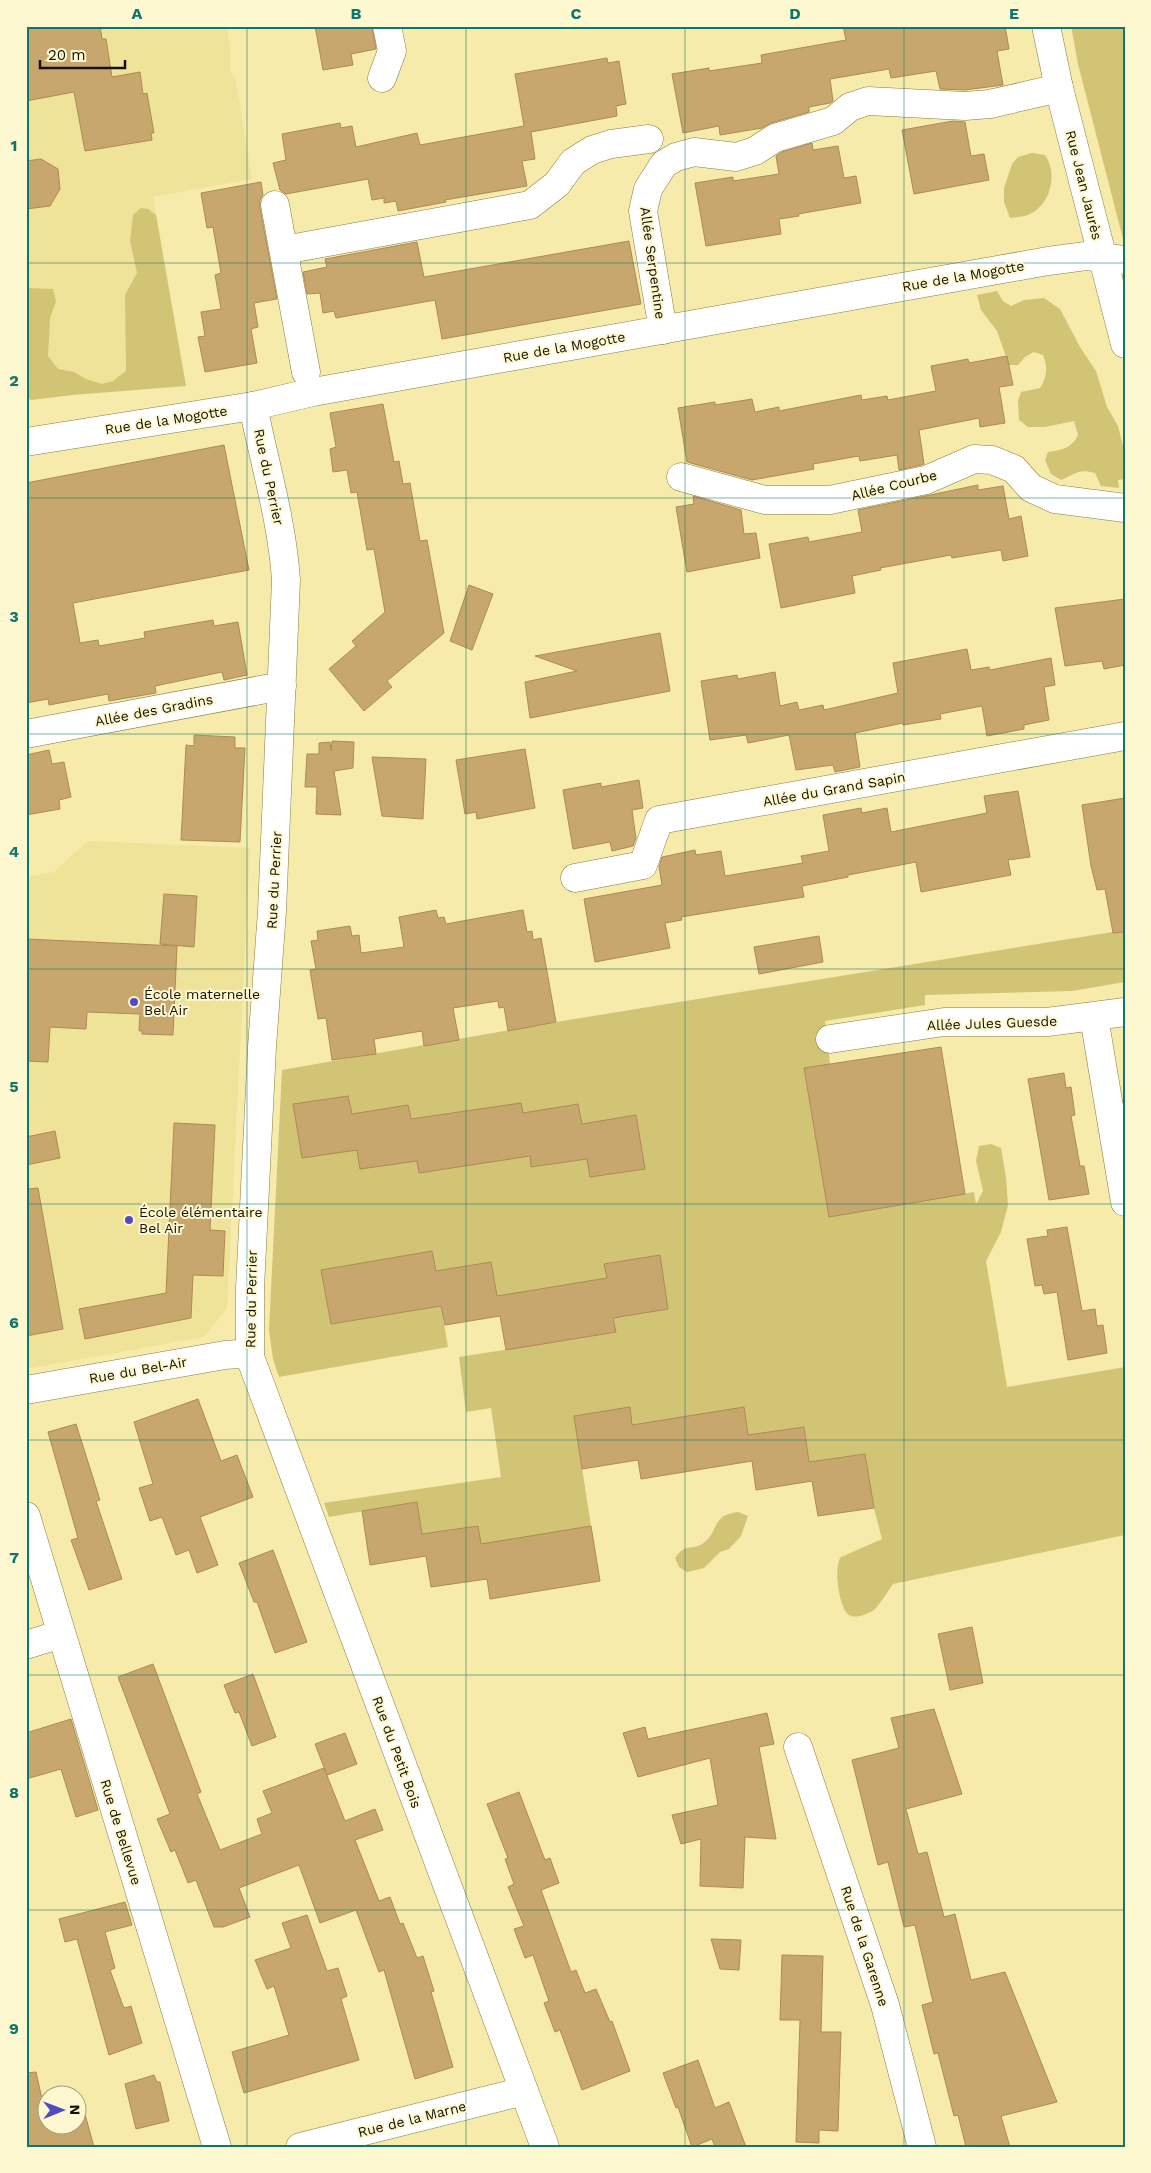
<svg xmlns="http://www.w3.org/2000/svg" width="1151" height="2173" font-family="'Work Sans',sans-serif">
	<rect width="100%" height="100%" fill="#f6ebaa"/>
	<g fill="#efe299">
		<polygon points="26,26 227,26 230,45 230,69 236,81 252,179 153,197 186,386 72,395 31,400 26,396"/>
		<polygon points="88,841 250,848 227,1308 204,1337 26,1369 26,877 54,872"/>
	</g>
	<g fill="#d2c475">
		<polygon points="1071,26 1125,26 1125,240 1123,239 1078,64"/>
		<path d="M1032 153 1045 155C1058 173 1051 204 1030 214 1025 217 1016 217 1010 218L1004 202V188L1012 164 1018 157Z"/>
		<polygon points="141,208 148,209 156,215 186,386 72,395 31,400 26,396 26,288 53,289 56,301 50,318 48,356 58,369 74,372 86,379 102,384 113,381 126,371 125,295 137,273 130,241 133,215"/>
		<path d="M997 291 1003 301 1011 306 1024 300 1044 298 1060 309 1080 347 1096 371 1107 407 1118 426 1125 454V479L1118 480 1119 488 1101 486 1095 473C1078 468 1076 474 1061 480L1051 474 1045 460 1048 452C1062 450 1072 448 1078 435L1074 421 1045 427H1028L1019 420 1018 400 1021 392 1040 388C1047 377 1048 367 1043 355L1034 352 1025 357 1018 365H1009L997 331 981 310 977 295Z"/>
		<path d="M1125 930V982L1072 991 925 995V1005L825 1021 830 1064 804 1068 829 1217 974 1192 976 1204 983 1191 976 1161 979 1146 991 1144 1001 1148 1006 1177 1008 1205 1001 1232 986 1261 1007 1387 1125 1367V1535L893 1584C887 1592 881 1603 874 1610 872 1612 867 1613 864 1615 859 1616 854 1618 849 1615 839 1609 833 1566 841 1557L882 1539 874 1508 865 1454 809 1462 804 1427 748 1435 632 1425 630 1407 574 1416 591 1526 481 1545 478 1526 422 1534 417 1502 329 1517 324 1503 501 1477 491 1408 466 1412 459 1357 616 1332 613 1318 668 1308 659 1255 605 1264 607 1278 497 1296 491 1262 436 1271 432 1251 322 1270 331 1324 441 1306 448 1347 279 1377 273 1359 269 1330 282 1070 556 1022Z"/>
		<path d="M738 1512 748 1516 741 1536 729 1549 720 1552 704 1568 687 1572 679 1567 675 1558C687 1542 690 1551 702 1544 719 1534 710 1515 738 1512Z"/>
	</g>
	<g fill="#c8a76f" stroke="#ac8b54">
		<polygon points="26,26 100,26 102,39 106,39 112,77 140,72 143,94 147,93 154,133 151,133 152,140 85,151 74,92 26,101"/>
		<polygon points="315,26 372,26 376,49 351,54 353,65 323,70"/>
		<polygon points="843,26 1005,26 1009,49 997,51 1003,85 965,90 940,89 936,71 891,78 889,69 830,79 833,101 830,103 809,107 809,112 771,123 762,128 720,135 719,126 683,133 672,74 709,68 709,71 762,63 761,55 846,40"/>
		<polygon points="607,58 608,63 619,61 626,104 616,106 617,116 531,132 535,159 522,161 527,186 445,200 446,202 398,211 396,201 384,203 384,198 372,200 368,179 286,194 280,190 273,163 286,160 282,134 340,123 341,128 352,126 356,147 417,133 420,145 524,126 515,74"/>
		<polygon points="953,121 965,122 971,156 984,154 989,180 914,194 902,130"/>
		<polygon points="812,143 813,150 838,146 844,178 856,176 861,203 798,214 799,216 779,219 781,234 706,246 695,183 733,177 733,181 779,174 776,156 782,152"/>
		<polygon points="41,159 58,169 60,189 50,206 26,209 26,161"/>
		<polygon points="261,182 263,195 260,200 260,208 277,299 254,303 258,327 251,329 257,363 205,372 198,337 205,336 201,312 221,309 215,275 221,273 213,227 207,228 201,193"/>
		<polygon points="629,241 641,304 442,339 435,300 336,318 334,311 323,313 320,293 307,294 303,272 327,267 325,259 417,242 424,277"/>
		<polygon points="1007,356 1013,385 999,387 1005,423 980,427 979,418 919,430 924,464 921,465 899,470 897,455 860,461 859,456 813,464 814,469 752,480 687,462 678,408 715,402 715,405 752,399 755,412 779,407 779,411 861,395 862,400 887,396 888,400 936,391 931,366 968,359 969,363"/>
		<polygon points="383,404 394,462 399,461 403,484 410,483 420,541 427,540 444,633 387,681 392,687 364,711 329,669 356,646 352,641 385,612 374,549 367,550 357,492 351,493 347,470 333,472 330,449 336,447 330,413"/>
		<polygon points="224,445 249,570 73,603 80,643 98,640 99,646 145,638 144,632 213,620 214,626 238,622 247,675 224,680 222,672 155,686 156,693 109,701 108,694 49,705 48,699 26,703 26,483"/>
		<polygon points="978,485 978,490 1003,486 1009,519 1021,516 1028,556 1003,561 1001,550 952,558 951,555 880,568 881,570 852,576 855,593 781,608 769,544 808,537 809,542 862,532 858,510"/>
		<polygon points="693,496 741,510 744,534 756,533 760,558 687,572 676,507 694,504"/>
		<polygon points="469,585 493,594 472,650 450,641"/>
		<polygon points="1125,599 1125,665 1104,669 1102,661 1065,666 1055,608"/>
		<polygon points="660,633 670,691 530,718 525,682 577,671 535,656"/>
		<polygon points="967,649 971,670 989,667 990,670 1051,658 1055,685 1044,687 1049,720 1024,725 1024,729 987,736 982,706 940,714 941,719 903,725 903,723 855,733 860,767 835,772 833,765 796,770 789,735 748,743 746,735 710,740 701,681 737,675 738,679 775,672 780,706 797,702 799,710 823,705 824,710 898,693 893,663"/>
		<polygon points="194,735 235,737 235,748 245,748 240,842 181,840 186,745 194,746"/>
		<polygon points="332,741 354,742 353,768 334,771 341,815 316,814 317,787 305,787 307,754 319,754 319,743 330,742 331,751"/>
		<polygon points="525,749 535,808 477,819 476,812 465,814 456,760"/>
		<polygon points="49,750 52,764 64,762 71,797 59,800 60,809 26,815 26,755"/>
		<polygon points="372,757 426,759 423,819 382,816"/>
		<polygon points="639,780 643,808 632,810 636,838 633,846 612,851 610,842 573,849 563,790 601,783 601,787"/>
		<polygon points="1018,791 1030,857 1008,860 1011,875 921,892 916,862 848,875 848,877 802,886 804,897 681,917 682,920 665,923 670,948 595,962 584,899 662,885 659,867 662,857 695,850 696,855 721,851 725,876 803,863 801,856 829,851 823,815 861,808 862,813 887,808 891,832 987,813 984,796"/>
		<polygon points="1125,798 1125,932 1113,933 1105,889 1097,890 1091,866 1082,805"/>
		<polygon points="164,894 197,896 194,947 160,944"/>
		<polygon points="436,910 438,918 444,917 446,924 523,910 527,932 532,931 533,940 541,938 556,1022 508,1031 504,1007 499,1008 498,1001 453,1008 459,1040 424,1046 422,1031 374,1039 376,1054 332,1060 326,1018 318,1019 310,970 316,969 311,941 318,940 317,931 350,926 352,936 359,935 361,953 404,947 399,917"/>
		<polygon points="819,936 823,962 759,974 754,947"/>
		<polygon points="26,939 177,946 173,1035 142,1034 142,1031 139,1031 140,1014 87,1012 86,1029 50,1027 48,1062 26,1061"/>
		<polygon points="941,1047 965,1194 829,1217 804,1068"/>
		<polygon points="1064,1073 1066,1088 1071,1087 1075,1115 1071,1116 1080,1166 1084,1166 1089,1194 1049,1200 1028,1079"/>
		<polygon points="348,1096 352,1114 408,1105 411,1119 521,1103 523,1113 578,1104 582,1124 636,1115 645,1169 590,1177 587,1159 531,1167 530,1156 419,1173 417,1161 360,1169 357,1150 302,1158 293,1104"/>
		<polygon points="174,1123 215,1125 210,1230 225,1231 223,1276 193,1275 191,1318 85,1339 79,1309 166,1293"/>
		<polygon points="55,1131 60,1158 26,1165 26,1137"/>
		<polygon points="38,1188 63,1329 26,1336 26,1189"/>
		<polygon points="1067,1227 1082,1311 1095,1309 1097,1326 1103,1325 1107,1353 1068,1360 1057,1292 1044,1294 1042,1285 1035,1286 1027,1239 1048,1236 1047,1230"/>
		<polygon points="432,1251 436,1271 491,1262 497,1296 607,1278 604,1264 660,1255 668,1309 613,1318 616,1332 506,1350 500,1316 445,1325 441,1306 331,1324 321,1270"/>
		<polygon points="198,1399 221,1461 237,1455 253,1497 200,1517 218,1565 197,1573 189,1550 176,1555 162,1517 150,1521 139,1488 153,1484 134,1422"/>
		<polygon points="630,1407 632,1425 744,1407 748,1435 804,1427 809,1462 865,1454 874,1508 818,1516 812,1481 756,1490 752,1461 641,1479 638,1460 582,1469 574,1416"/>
		<polygon points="76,1424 100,1500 96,1501 122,1579 89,1590 71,1540 78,1538 48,1432"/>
		<polygon points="417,1502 422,1534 478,1526 481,1544 591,1526 600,1581 490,1599 487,1579 431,1587 426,1556 370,1565 362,1511"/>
		<polygon points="273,1550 307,1642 275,1653 257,1602 254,1602 239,1563"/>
		<polygon points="972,1627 983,1683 950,1690 938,1634"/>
		<polygon points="153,1664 201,1792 197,1794 220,1850 262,1834 257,1819 272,1813 263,1791 324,1768 345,1821 375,1809 383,1830 355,1840 379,1901 390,1897 400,1924 403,1923 417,1958 423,1956 434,1991 431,1992 453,2067 415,2079 384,1970 379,1972 356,1910 320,1923 299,1865 239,1888 250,1917 223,1927 214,1927 196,1880 188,1883 175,1850 171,1852 157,1819 170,1814 118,1677"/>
		<polygon points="253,1674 276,1737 252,1746 239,1712 235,1713 224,1685"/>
		<polygon points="934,1709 962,1794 906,1809 918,1854 927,1852 944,1917 955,1914 971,1980 1005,1972 1057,2102 1001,2116 1010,2147 966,2147 958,2115 954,2116 938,2053 934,2054 922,2005 933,2002 915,1925 904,1927 888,1862 878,1865 852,1760 899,1748 891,1718"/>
		<polygon points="767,1713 774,1744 759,1747 776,1839 745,1837 743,1888 700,1886 701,1839 681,1844 672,1815 718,1805 710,1758 638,1777 623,1733 645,1727 648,1739"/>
		<polygon points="71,1719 98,1810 76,1817 61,1769 26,1779 26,1733"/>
		<polygon points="345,1733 357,1764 327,1775 315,1744"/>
		<polygon points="519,1792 545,1860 550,1858 559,1883 541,1890 571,1972 576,1970 585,1993 596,1989 610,2022 612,2021 630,2071 582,2090 560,2030 555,2032 544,2003 549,2001 533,1955 525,1958 514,1929 524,1926 508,1887 514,1884 505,1859 508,1858 487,1804"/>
		<polygon points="125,1902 132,1925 105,1932 115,1968 110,1970 123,2006 125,2008 131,2006 142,2043 109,2055 77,1939 65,1942 59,1919"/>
		<polygon points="307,1915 327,1971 338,1968 347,1996 341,1999 359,2060 244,2093 232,2052 289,2035 274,1986 267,1989 255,1960 291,1948 282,1923"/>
		<polygon points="711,1939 741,1940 739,1970 720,1969"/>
		<polygon points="782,1955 823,1956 821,2032 841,2032 838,2131 819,2130 819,2143 796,2142 800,2020 780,2020"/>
		<polygon points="698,2060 715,2108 729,2102 746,2147 715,2147 712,2139 692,2147 678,2107 676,2108 663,2073"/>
		<polygon points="36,2072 46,2117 48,2117 48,2126 78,2126 78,2109 83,2107 94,2147 26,2147 26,2073"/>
		<polygon points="154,2075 157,2082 160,2082 169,2121 136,2129 125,2084"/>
	</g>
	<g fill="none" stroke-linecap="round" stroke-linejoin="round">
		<defs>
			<g id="minor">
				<polyline points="1046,26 1059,88 1125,344"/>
				<polyline points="382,78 392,51 387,26"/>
				<polyline points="275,205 306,372"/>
				<polyline points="284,250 530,205 557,184 573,162 592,150 611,144 649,139"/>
				<polyline points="663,330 643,211 648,189 664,164 676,157 694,152 736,157 755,151 775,138 833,121 850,107 868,101 965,106 990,104 1059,88"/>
				<path d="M253 406C265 465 282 521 286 580L272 911 262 1047 250 1288V1357L545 2147"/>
				<polyline points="26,442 253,406 313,392 1048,261 1086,256 1125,260"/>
				<polyline points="681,477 765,500 830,500 926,480 974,459 992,460 1014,469 1031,488 1055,499 1125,508"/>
				<polyline points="26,734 282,686"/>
				<polyline points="575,878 643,865 659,820 1125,736"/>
				<polyline points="1094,1017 1125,1202"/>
				<polyline points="830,1039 944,1022 1047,1022 1125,1012"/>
				<polyline points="26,1390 225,1355 239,1354 250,1357"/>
				<polyline points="26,1516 217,2147"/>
				<polyline points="26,1645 61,1634"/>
				<polyline points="798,1747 885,2005 922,2147"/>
				<polyline points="300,2147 524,2091"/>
			</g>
		</defs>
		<use href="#minor" stroke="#887d3f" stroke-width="29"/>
		<use href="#minor" stroke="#fff" stroke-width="28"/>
	</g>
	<path fill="none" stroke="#0f766e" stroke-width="1" stroke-opacity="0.55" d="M247 26V2147M466 26V2147M685 26V2147M904 26V2147M26 263H1125M26 498H1125M26 734H1125M26 969H1125M26 1204H1125M26 1440H1125M26 1675H1125M26 1910H1125"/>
	<g fill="#514bc2" stroke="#fef8d1" stroke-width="2">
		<circle cx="134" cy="1002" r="5"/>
		<circle cx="129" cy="1220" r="5"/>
	</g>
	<g text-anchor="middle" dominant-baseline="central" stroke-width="4" stroke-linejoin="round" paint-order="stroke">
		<g font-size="14" fill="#151100" stroke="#fef8d1">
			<text transform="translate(1084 185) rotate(76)">Rue Jean Jaurès</text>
			<text transform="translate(653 263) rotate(82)">Allée Serpentine</text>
			<text transform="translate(963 276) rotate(-10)">Rue de la Mogotte</text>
			<text transform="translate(564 347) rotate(-10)">Rue de la Mogotte</text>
			<text transform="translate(166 420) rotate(-9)">Rue de la Mogotte</text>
			<text transform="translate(269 477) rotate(78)">Rue du Perrier</text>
			<text transform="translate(894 485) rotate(-14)">Allée Courbe</text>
			<text transform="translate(154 710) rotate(-11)">Allée des Gradins</text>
			<text transform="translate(834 789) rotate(-10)">Allée du Grand Sapin</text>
			<text transform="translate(274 880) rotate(-87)">Rue du Perrier</text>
			<text transform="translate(992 1023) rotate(-2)">Allée Jules Guesde</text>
			<text transform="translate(251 1299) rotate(-89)">Rue du Perrier</text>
			<text transform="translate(138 1370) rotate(-10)">Rue du Bel-Air</text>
			<text transform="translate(397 1752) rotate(70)">Rue du Petit Bois</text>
			<text transform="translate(121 1832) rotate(73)">Rue de Bellevue</text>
			<text transform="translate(865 1946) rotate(72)">Rue de la Garenne</text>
			<text transform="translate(412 2119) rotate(-14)">Rue de la Marne</text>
		</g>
		<g font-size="14" fill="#151100" stroke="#fef8d1" text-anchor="start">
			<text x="144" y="994">École maternelle<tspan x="144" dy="16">Bel Air</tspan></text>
			<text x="139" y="1212">École élémentaire<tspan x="139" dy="16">Bel Air</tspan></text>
		</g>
	</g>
	<rect width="1151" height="2173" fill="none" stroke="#fef8d1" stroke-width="55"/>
	<g transform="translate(62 2110) rotate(89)"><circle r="24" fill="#fef8d1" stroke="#a19c7d"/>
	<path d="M0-4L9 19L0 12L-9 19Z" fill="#514bc2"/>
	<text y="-8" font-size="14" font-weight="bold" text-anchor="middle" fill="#151100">N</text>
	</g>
	<path d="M40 60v8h85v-8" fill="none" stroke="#151100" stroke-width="2.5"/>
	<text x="48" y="60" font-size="15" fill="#151100" stroke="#fef8d1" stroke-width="4" paint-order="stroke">20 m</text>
	<rect x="28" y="28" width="1096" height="2118" fill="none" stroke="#0f766e" stroke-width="2"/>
	<g font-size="16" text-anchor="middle" font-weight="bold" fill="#0f766e">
		<text x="137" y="19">A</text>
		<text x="356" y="19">B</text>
		<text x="576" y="19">C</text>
		<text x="795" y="19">D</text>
		<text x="1014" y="19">E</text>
		<text x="14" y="151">1</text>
		<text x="14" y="386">2</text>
		<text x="14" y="622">3</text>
		<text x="14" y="857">4</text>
		<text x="14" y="1092">5</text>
		<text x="14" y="1328">6</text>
		<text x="14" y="1563">7</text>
		<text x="14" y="1798">8</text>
		<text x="14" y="2034">9</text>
	</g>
</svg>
